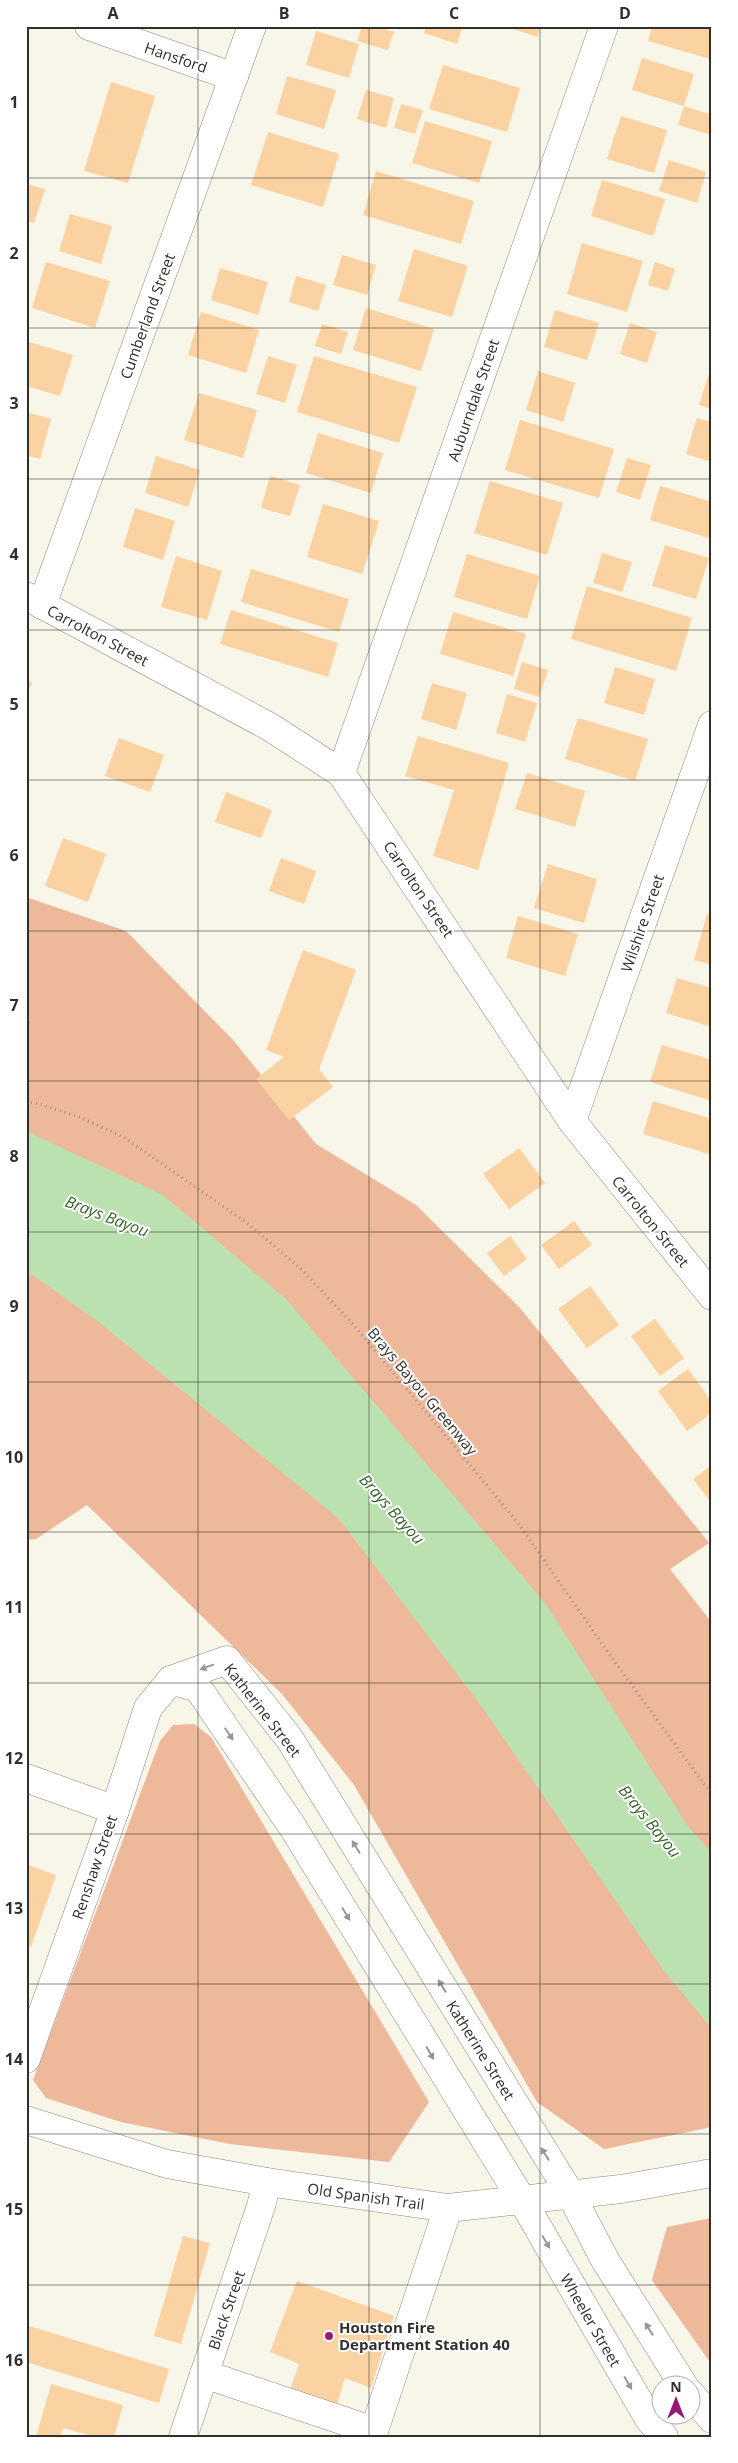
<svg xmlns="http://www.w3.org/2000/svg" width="738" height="2463" font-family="'Open Sans',sans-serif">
	<rect width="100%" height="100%" fill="#f8f5e9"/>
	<g fill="#eeb89b">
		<polygon points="26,897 126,931 234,1041 316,1144 416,1205 520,1308 709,1543 670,1569 712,1623 712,2127 604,2149 537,2102 354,1785 282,1694 87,1505 36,1539 26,1540"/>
		<polygon points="194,1724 211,1737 429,2102 389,2162 230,2144 121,2122 46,2098 33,2080 160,1741 173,1725"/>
		<polygon points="712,2218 712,2365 652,2280 667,2227"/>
	</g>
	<polygon fill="#bbe1b1" points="26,1131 163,1195 286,1299 545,1603 687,1825 712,1853 712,2029 664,1971 482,1707 339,1519 96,1320 34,1276 26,1275"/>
	<g fill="#fbd3a3">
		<polygon points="362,26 375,26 394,32 388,50 357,41"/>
		<polygon points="426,26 463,26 457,44 424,33"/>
		<polygon points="504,26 541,26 537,37"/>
		<polygon points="652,26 712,26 710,59 648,41"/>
		<polygon points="316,31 359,44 349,78 306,65"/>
		<polygon points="642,58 694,74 684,106 632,90"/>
		<polygon points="443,65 520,88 507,132 429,109"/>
		<polygon points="287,76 336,90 324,129 276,114"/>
		<polygon points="111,82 155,96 128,183 84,171"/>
		<polygon points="366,90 394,98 386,128 357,119"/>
		<polygon points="401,104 423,110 415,134 394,128"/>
		<polygon points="684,106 712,115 712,135 678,125"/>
		<polygon points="621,116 667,130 654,173 607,159"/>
		<polygon points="425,121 492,141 479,183 412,163"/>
		<polygon points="268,132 339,154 323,207 251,185"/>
		<polygon points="669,160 706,172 697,203 659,191"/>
		<polygon points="376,171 474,201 461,244 363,215"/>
		<polygon points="602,180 665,199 653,236 591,216"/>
		<polygon points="26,184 45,189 34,223 26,220"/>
		<polygon points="70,214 112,226 101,264 59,251"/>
		<polygon points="582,243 643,261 627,312 567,294"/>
		<polygon points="414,249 468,266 452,317 398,301"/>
		<polygon points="342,255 376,265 367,295 333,285"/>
		<polygon points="46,262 110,281 95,328 32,308"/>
		<polygon points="655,262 675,269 668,291 648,285"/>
		<polygon points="220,268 268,282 258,315 211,300"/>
		<polygon points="296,276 326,285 318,311 289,302"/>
		<polygon points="366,308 434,329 421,371 353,350"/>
		<polygon points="555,310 599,323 587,360 544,347"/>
		<polygon points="201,312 259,330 246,373 188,355"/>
		<polygon points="630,323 657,332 647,363 620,354"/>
		<polygon points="322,324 348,332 341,354 315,346"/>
		<polygon points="26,341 73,355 60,396 26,386"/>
		<polygon points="268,356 297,365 285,403 256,394"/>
		<polygon points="314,356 417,387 399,443 297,412"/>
		<polygon points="712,364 712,409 699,405"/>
		<polygon points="538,371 575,383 563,422 526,410"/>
		<polygon points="199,393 257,410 243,458 184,440"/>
		<polygon points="26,412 51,419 40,459 26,455"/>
		<polygon points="697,418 712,422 712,462 686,454"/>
		<polygon points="520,420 614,449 599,498 505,470"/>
		<polygon points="318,433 383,453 371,493 306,473"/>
		<polygon points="156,456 200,470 188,507 145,493"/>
		<polygon points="627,458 651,465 640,500 616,492"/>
		<polygon points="270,476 300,485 290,516 261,508"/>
		<polygon points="490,481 563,503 547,555 474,533"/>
		<polygon points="660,486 712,502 712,539 650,520"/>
		<polygon points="323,504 379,521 362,574 307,557"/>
		<polygon points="135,508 175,521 163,560 123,547"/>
		<polygon points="665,545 709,558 696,599 652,586"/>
		<polygon points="602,553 632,562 622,592 593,583"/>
		<polygon points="467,554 540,576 527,619 454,597"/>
		<polygon points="176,556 222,571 207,620 161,607"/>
		<polygon points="251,569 349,599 339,632 241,602"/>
		<polygon points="587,586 692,618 676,671 571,639"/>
		<polygon points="231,610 338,643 328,677 220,644"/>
		<polygon points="453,612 526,634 513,676 440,654"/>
		<polygon points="522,662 548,670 539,697 514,689"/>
		<polygon points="615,667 655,679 644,715 604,703"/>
		<polygon points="26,680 32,682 26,697"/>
		<polygon points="432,683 467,693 456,730 421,719"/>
		<polygon points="507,694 537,703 525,742 496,733"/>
		<polygon points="578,718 648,739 635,781 565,759"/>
		<polygon points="418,736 509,763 478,870 433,856 454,790 405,776"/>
		<polygon points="119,738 164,755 150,792 105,776"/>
		<polygon points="527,773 585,791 575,827 515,809"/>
		<polygon points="226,792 272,810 261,838 215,822"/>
		<polygon points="63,838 106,854 88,902 45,886"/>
		<polygon points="281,858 316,871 304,904 269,891"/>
		<polygon points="548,864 597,879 584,923 534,908"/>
		<polygon points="707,914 712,915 712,965 694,960"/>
		<polygon points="518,916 578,934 565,976 506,958"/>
		<polygon points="303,950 356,970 319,1069 333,1087 289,1120 256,1079 284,1057 266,1050"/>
		<polygon points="677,978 712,988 712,1027 666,1013"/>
		<polygon points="662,1045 712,1060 712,1101 650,1082"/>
		<polygon points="653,1101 712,1119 712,1155 643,1134"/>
		<polygon points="519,1148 545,1183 509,1209 483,1174"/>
		<polygon points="574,1221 592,1245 559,1269 541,1245"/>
		<polygon points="510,1236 527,1259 504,1276 487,1253"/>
		<polygon points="590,1286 619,1325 587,1348 558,1309"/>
		<polygon points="655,1319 684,1358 660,1376 631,1336"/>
		<polygon points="688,1369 712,1402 712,1413 687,1431 658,1391"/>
		<polygon points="712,1465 712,1504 693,1479"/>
		<polygon points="26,1864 56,1875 31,1947 26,1946"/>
		<polygon points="183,2236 210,2243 181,2344 154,2336"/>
		<polygon points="297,2281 394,2316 371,2388 345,2378 335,2412 288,2395 299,2364 270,2352"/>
		<polygon points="26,2325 169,2369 159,2403 26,2362"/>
		<polygon points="51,2384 123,2405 114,2437 96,2437 63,2428 60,2437 36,2437"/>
	</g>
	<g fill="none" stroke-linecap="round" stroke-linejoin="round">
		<defs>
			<g id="minor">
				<polyline points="89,26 234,77"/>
				<polyline points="26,596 270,727 341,773 572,1121 712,1296"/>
				<polyline points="42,605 252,26"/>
				<polyline points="341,773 604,26"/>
				<polyline points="572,1121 712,725"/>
				<polyline points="171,1680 227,1660 289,1738 571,2195"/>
				<polyline points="171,1680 198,1688 292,1826 522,2200"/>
				<polyline points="26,1778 115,1810"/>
				<polyline points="26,2059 115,1810 148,1708 171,1680"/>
				<polyline points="204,2374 374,2431 448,2208"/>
				<polyline points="183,2437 261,2206 267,2182"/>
			</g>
			<g id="major">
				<polyline points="26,2120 167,2164 267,2182 448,2208 621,2189 712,2173"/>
				<polyline points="571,2195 605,2260 684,2386"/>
				<polyline points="522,2200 649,2419 664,2437"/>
				<polyline points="690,2393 712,2419"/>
			</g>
		</defs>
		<use href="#minor" stroke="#8c897e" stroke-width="29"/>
		<use href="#major" stroke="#8c897e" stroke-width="29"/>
		<g stroke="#96938b" stroke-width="3" stroke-dasharray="1 4" stroke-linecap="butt">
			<polyline points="26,1012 29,1021 26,1027"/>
			<polyline points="26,1102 40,1104 82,1118 125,1138 247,1223 301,1269 352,1323 518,1523 612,1658 712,1795"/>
		</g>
		<use href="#minor" stroke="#fff" stroke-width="28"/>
		<use href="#major" stroke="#fff" stroke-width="28"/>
	</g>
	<defs><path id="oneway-solid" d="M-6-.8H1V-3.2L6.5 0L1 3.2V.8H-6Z" transform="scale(1.25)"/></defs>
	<g fill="#989795">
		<use href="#oneway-solid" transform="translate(207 1667) rotate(160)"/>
		<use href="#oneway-solid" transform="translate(229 1734) rotate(56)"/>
		<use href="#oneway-solid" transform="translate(356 1847) rotate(-122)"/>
		<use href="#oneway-solid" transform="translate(346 1914) rotate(59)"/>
		<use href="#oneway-solid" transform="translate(442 1986) rotate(-122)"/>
		<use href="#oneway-solid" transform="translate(430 2053) rotate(59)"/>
		<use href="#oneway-solid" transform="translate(545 2154) rotate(-122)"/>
		<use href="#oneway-solid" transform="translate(546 2242) rotate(60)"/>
		<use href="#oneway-solid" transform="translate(649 2329) rotate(-122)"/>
		<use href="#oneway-solid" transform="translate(628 2383) rotate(60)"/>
	</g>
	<path fill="none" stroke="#312f2b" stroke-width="1" stroke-opacity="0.55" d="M198 26V2437M369 26V2437M540 26V2437M26 178H712M26 328H712M26 479H712M26 630H712M26 780H712M26 931H712M26 1081H712M26 1232H712M26 1382H712M26 1532H712M26 1683H712M26 1834H712M26 1984H712M26 2134H712M26 2285H712"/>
	<circle fill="#951973" stroke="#fff" stroke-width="2" cx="329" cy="2336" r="5"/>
	<g text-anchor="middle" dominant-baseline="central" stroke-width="4" stroke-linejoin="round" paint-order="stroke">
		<g font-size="15" fill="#312f2b" stroke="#fff">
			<text transform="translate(176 57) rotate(19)">Hansford</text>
			<text transform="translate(147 316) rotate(-70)">Cumberland Street</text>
			<text transform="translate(473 400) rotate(-71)">Auburndale Street</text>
			<text transform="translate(98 635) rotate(28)">Carrolton Street</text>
			<text transform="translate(419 889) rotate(56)">Carrolton Street</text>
			<text transform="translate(642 923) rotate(-71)">Wilshire Street</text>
			<text transform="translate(651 1221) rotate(51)">Carrolton Street</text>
			<text transform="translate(423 1391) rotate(50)">Brays Bayou Greenway</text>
			<text transform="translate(263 1710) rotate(52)">Katherine Street</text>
			<text transform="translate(94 1867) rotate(-71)">Renshaw Street</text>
			<text transform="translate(481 2050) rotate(58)">Katherine Street</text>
			<text transform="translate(366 2196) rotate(8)">Old Spanish Trail</text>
			<text transform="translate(226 2310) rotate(-71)">Black Street</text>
			<text transform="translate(591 2320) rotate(60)">Wheeler Street</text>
		</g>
		<g font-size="15" font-weight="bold" fill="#312f2b" stroke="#fff" text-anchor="start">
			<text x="339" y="2327">Houston Fire<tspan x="339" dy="17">Department Station 40</tspan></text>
		</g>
		<g font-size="16" font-style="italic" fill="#336326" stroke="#fff">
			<text transform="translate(107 1216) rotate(21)">Brays Bayou</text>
			<text transform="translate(392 1509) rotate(48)">Brays Bayou</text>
			<text transform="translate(650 1821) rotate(51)">Brays Bayou</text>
		</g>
	</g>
	<rect width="738" height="2463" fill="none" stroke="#ffffff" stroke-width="55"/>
	<g transform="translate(676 2400)"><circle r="24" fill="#ffffff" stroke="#adacaa"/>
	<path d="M0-4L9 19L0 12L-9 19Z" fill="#951973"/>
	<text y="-8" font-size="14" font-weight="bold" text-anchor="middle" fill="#312f2b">N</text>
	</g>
	<rect x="28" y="28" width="682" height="2408" fill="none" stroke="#312f2b" stroke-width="2"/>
	<g font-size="16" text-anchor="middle" font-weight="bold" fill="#312f2b">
		<text x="113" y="19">A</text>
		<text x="284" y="19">B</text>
		<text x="454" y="19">C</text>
		<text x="625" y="19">D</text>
		<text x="14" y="108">1</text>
		<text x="14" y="259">2</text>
		<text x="14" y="409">3</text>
		<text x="14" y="560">4</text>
		<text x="14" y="710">5</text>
		<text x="14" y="861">6</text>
		<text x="14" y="1011">7</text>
		<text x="14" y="1162">8</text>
		<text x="14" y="1312">9</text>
		<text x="14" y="1463">10</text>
		<text x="14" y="1613">11</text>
		<text x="14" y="1764">12</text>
		<text x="14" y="1914">13</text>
		<text x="14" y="2065">14</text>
		<text x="14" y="2215">15</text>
		<text x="14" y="2366">16</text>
	</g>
</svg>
